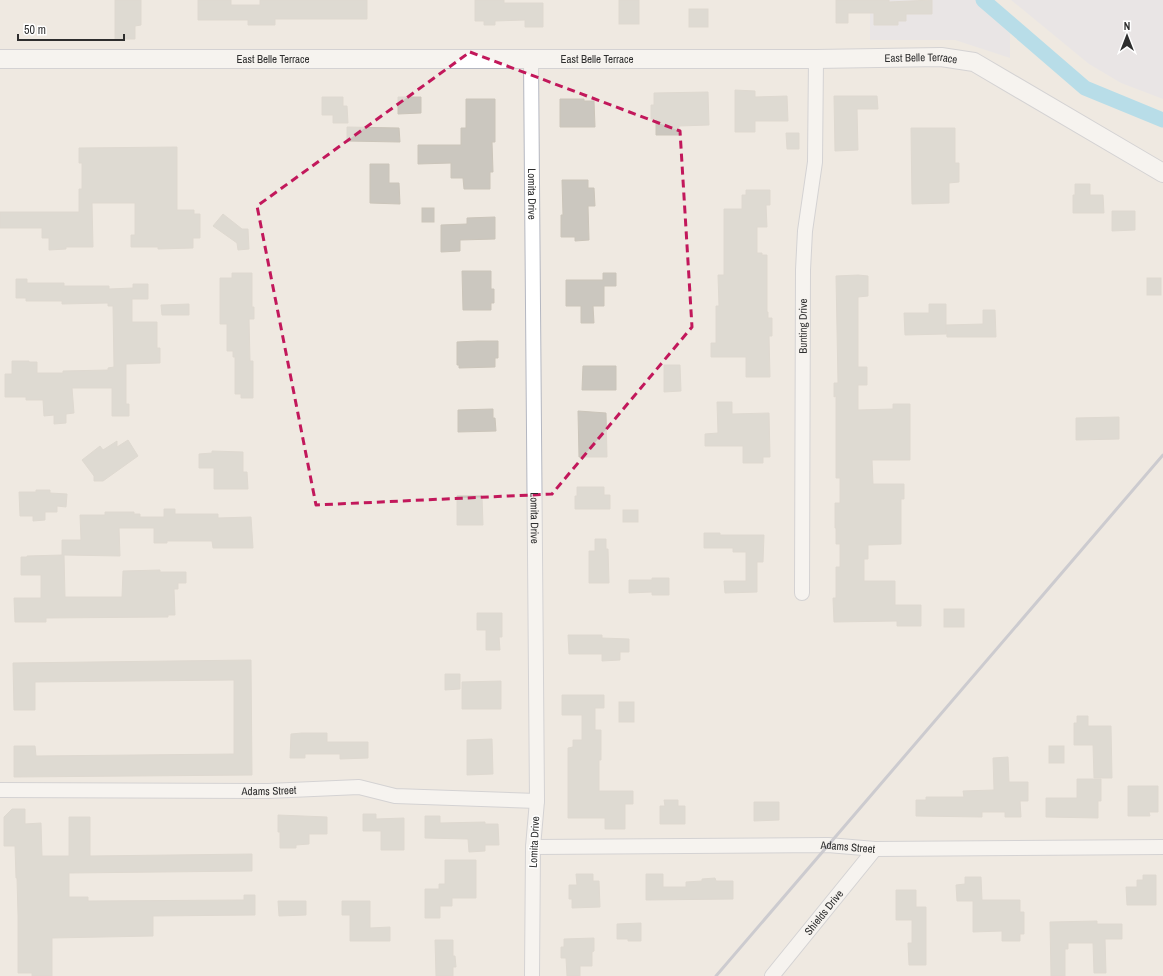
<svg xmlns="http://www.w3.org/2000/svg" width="1163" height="976" font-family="'Archivo Narrow',sans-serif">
	<rect width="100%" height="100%" fill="#efe9e1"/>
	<g fill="#e3e1e8">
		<polygon points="870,0 987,0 1010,22 1010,58 955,40 870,40"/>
		<polygon points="1011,0 1163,0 1163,99 1121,83 1089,64"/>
	</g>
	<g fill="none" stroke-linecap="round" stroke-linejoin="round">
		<polyline stroke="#75cff0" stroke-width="15" points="983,0 1085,88 1163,120"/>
	</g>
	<g fill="#cbc7bf" stroke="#cbc5ba">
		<polygon points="115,0 141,0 141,25 135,26 135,39 115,39"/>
		<polygon points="198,0 231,0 231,5 260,5 260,0 367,0 367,19 275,19 275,25 248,25 248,20 198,20"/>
		<polygon points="475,0 504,0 504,3 543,3 543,27 525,27 525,20 495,21 495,25 484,25 484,21 475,21"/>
		<rect x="619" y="0" width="20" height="24"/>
		<polygon points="836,0 889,0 889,2 932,0 932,14 906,14 906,21 898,21 898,25 874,25 874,13 848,13 848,23 836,23"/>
		<rect x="689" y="9" width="19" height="18"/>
		<polygon points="735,90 755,91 755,97 787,96 788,121 755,121 755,132 735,132"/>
		<polygon points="708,92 709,125 679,126 679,135 656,135 656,119 651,119 651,105 654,105 654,93"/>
		<polygon points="834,96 877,96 878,109 857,109 858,150 835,151"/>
		<polygon points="322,97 343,97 343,106 347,106 348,123 333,123 333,115 322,115"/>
		<polygon points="398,97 421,97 421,113 398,114"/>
		<polygon points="466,99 495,99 495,142 492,142 493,172 490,172 490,189 464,189 463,178 451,178 451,163 418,164 418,145 461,145 461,128 466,128"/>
		<polygon points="560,99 584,99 584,101 594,101 595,127 560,127"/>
		<polygon points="347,127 399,128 400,142 347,141"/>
		<polygon points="911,128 955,128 955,163 959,163 959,182 949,183 949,203 912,204"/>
		<polygon points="786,133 799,133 799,149 787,149"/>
		<polygon points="177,147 177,210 194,210 194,214 200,214 200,238 193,238 193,248 158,249 158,247 131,247 131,235 135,235 135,203 92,203 93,247 66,247 66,249 49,250 49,238 42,238 42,228 0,228 0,212 79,212 79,189 82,189 82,163 79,163 79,148"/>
		<polygon points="370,164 389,164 389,183 399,183 400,204 370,203"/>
		<polygon points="562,180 588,180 588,188 594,188 595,206 588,206 589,240 575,241 575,237 561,237 561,215 563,215"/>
		<polygon points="1075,184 1090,184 1090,195 1103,195 1104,213 1073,213 1073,195 1075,195"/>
		<polygon points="746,190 770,190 770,205 766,205 767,227 757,227 757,253 762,253 762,255 767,255 767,312 768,312 768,318 772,318 772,336 769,336 770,377 746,377 746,357 711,357 711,343 716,343 716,306 719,306 718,275 724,275 724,209 742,209 742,195 746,195"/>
		<rect x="422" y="208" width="12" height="14"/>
		<polygon points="1112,211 1135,211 1135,230 1112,231"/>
		<polygon points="223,214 242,229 248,229 249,249 238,250 237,243 213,226"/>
		<polygon points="495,217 495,239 460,240 460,251 441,252 441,225 467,224 467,218"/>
		<polygon points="462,271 491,271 491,289 494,289 494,303 491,303 491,310 463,310"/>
		<polygon points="232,273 252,273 252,307 254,307 254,319 249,319 250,361 253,361 253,398 241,398 241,394 235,394 235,357 233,357 233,351 227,351 227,324 220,324 220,278 232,278"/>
		<polygon points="603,273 616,273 616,286 604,286 604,306 593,306 594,323 581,323 581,306 566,306 566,280 603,280"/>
		<polygon points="858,275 868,276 868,296 858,297 858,367 867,367 867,385 858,385 858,410 893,409 893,404 910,404 910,460 872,460 873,484 904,484 904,499 901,499 901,544 868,545 868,559 864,559 864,581 895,581 895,605 921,605 921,626 897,626 897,621 834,622 833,598 836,598 836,567 840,567 840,544 836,544 836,528 835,528 835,503 840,503 840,478 836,478 836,396 834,397 834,383 838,383 836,276"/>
		<rect x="1147" y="278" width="14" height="17"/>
		<polygon points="16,279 27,279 27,283 64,283 64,286 109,286 109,289 133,288 133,284 148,284 148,299 132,299 132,322 157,322 157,348 160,348 160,363 126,364 126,404 129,404 129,416 112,416 112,388 72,388 74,413 66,414 66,423 54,424 54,415 44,416 43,400 26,400 26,397 5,397 5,374 12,374 12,361 29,361 29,362 37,362 37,373 63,373 63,371 108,370 108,368 114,367 113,306 108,306 108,303 62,304 62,301 26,301 26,298 16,298"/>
		<polygon points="189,304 189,315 162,315 161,305"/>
		<polygon points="929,304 946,304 946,334 905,335 904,313 929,313"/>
		<polygon points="983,310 995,310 996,337 947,337 946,325 983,324"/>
		<polygon points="478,341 498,341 498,358 495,358 495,367 459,368 459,365 457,365 457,342"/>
		<polygon points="664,365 680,365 681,391 664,392"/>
		<polygon points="583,366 616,366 616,390 582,390"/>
		<polygon points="717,402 732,402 732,414 769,413 770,457 763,457 763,463 743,463 743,446 705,446 705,434 718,433"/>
		<polygon points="493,409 493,418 495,418 496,431 458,432 458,410"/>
		<polygon points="578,411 606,413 607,457 579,457"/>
		<polygon points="1119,417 1119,439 1076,440 1076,418"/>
		<polygon points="128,440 138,456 103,481 94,481 94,476 82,460 100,446 103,450 117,441 117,447"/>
		<polygon points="212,451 243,452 243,472 247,472 248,489 214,489 214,468 199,468 199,454 212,453"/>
		<polygon points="577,487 604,487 604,495 610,495 610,509 575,509 575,496 577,496"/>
		<polygon points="36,490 50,490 50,493 67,494 66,507 57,506 57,512 45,512 45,520 33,521 33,516 20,516 19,492 36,492"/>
		<polygon points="457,496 482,496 483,525 457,525"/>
		<polygon points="164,509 175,509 175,514 218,514 218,518 251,517 253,548 213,548 212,541 167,541 167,543 154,543 154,528 119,528 120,556 64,555 65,597 122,597 123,571 160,570 160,572 186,572 186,583 178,583 178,589 174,589 175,615 168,615 168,617 46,618 46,622 15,622 14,598 41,598 41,575 21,575 21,557 27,557 27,556 62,555 62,540 81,540 80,515 105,515 105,512 134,512 134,514 140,514 140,517 164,517"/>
		<rect x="623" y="510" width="15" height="12"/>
		<polygon points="704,533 720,533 720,535 764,535 763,562 757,562 757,592 725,593 724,581 746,581 746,552 733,552 733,548 704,548"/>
		<polygon points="595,539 606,539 606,549 608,549 609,583 589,583 589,551 595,551"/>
		<polygon points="652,578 669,578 669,595 652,595 652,592 629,593 629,580 652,580"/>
		<rect x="944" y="609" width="20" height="18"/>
		<polygon points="477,613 502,613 502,637 499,637 500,650 486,650 486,630 477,630"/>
		<polygon points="568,635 602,635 602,638 629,639 629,652 620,652 620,660 602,661 602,654 569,654"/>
		<polygon points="251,660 252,775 14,777 14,746 35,746 36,756 234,754 234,680 35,682 35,710 14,710 13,663"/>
		<polygon points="445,674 460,674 460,689 445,690"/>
		<polygon points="501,681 501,709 462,709 462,682"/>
		<polygon points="562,695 604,695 604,708 595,708 595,730 601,730 601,760 599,760 599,791 633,791 633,804 625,804 625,829 605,829 605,818 568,818 568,748 573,747 573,740 582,740 582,715 562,715"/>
		<rect x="619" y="702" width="15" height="20"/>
		<polygon points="1077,716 1088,716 1088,726 1111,726 1112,778 1094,778 1093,745 1074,745 1074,723 1077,723"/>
		<polygon points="302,733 327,733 327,742 368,742 368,758 340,759 340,754 305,754 305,758 290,758 291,734"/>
		<polygon points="492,739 493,774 467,775 467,740"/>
		<rect x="1049" y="746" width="15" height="17"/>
		<polygon points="1008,757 1009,782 1028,782 1028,801 1020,801 1021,817 1005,817 1005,812 982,812 982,817 916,816 916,800 926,800 926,797 964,797 963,791 994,790 993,758"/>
		<polygon points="1077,779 1101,779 1101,801 1098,801 1098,818 1046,817 1046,798 1077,798"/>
		<polygon points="1128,786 1158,786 1158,812 1149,812 1150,816 1128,816"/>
		<polygon points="664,800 678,800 678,806 685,806 685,824 660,824 660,806 665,806"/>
		<polygon points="754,802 779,802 779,820 754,821"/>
		<polygon points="12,809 25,809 25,824 41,823 42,856 69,856 69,817 90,817 90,856 252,854 252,871 69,873 69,897 88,897 88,901 244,900 244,895 255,895 255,915 153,916 153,936 52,938 52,976 32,976 32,973 18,973 18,915 17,878 16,878 15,846 4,846 4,817"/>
		<polygon points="363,814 376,814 376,819 404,818 404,850 381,850 381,831 363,831"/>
		<polygon points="278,815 327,817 327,834 309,834 309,844 296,845 296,848 280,848 280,832 278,832"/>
		<polygon points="425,816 440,816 440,823 485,822 485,824 498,824 499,845 485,845 485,851 469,852 468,839 425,838"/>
		<polygon points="445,860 476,860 476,898 452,898 452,906 440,906 440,918 425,918 425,889 439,889 439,884 445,884"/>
		<polygon points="576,874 593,874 593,881 599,881 600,907 572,908 572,899 569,899 569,885 577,885"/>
		<polygon points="646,874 663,874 663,887 686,887 686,882 702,881 702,879 715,878 716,881 733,881 733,899 646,900"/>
		<polygon points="1143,875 1156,875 1156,905 1127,905 1126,887 1137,887 1137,880 1143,880"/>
		<polygon points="965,877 981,877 982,900 1020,900 1020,912 1024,912 1024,934 1020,934 1020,941 1002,941 1002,931 973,932 973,901 957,901 956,885 965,884"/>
		<polygon points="896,890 916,890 916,907 926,907 926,965 909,965 908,943 912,943 912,920 896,920"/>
		<polygon points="278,901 306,901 306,915 279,916"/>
		<polygon points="342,901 370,901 370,928 390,927 390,941 350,941 350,915 342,915"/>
		<polygon points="1097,921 1097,924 1122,924 1122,939 1105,939 1106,973 1094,973 1093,943 1068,943 1068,949 1065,949 1065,976 1051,976 1050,922"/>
		<polygon points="641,923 641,941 628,941 628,939 617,939 617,924"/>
		<polygon points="594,938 594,951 592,952 592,966 580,966 580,976 567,976 566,958 561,958 561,947 564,947 564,939"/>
		<polygon points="435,940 453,940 453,956 455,956 456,967 453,967 453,976 436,976"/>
	</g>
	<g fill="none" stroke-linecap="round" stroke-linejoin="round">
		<defs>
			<g id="minor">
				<path id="s1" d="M531 59 537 801 533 847 532 976"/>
				<path id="s2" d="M802 593 803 270 805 231 815 162 816 59"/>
				<path id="s3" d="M0 790 268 791 359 787 395 796 537 801"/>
				<path id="s4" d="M533 847 828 845 875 849 1163 847"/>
				<path id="s5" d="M772 976 875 849"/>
			</g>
			<g id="tertiary">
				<path id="s6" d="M0 59H816L941 57 974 62 1163 173"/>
			</g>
		</defs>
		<use href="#minor" stroke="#b4b7c1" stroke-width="16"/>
		<use href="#tertiary" stroke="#b4b7c1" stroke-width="20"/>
		<use href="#minor" stroke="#fff" stroke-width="14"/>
		<use href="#tertiary" stroke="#fff" stroke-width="18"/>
		<polyline stroke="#a3a6b8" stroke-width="3" points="716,976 1163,455"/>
	</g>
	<path d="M0 0H1163V976H0ZM470 52 680 131 692 327 552 494 316 505 257 206Z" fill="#efe9e1" fill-opacity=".55" fill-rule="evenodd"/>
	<path fill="none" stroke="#c2185b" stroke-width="3" stroke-dasharray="8 5" stroke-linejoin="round" d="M470 52 680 131 692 327 552 494 316 505 257 206Z"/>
	<g text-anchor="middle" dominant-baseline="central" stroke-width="3" stroke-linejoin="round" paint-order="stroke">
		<g font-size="11" fill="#2e2e2e" stroke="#fff">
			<text stroke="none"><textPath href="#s6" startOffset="273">East Belle Terrace</textPath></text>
			<text stroke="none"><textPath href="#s6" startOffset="597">East Belle Terrace</textPath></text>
			<text stroke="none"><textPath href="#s6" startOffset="921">East Belle Terrace</textPath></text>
			<text stroke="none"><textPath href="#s1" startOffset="135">Lomita Drive</textPath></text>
			<text stroke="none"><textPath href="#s2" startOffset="267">Bunting Drive</textPath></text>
			<text stroke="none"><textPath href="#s1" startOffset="459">Lomita Drive</textPath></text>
			<text stroke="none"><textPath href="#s3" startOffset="269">Adams Street</textPath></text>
			<text transform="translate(534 842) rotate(-87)">Lomita Drive</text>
			<text stroke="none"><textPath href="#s4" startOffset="315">Adams Street</textPath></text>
			<text stroke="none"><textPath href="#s5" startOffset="82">Shields Drive</textPath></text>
		</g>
	</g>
	<g transform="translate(1127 36)" stroke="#ffffff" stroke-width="3" paint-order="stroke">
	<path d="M0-3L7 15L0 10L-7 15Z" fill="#2e2e2e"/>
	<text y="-6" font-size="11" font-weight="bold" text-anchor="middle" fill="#2e2e2e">N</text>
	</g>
	<path d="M18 34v6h106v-6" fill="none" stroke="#2e2e2e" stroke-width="2"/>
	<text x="24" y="34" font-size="12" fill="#2e2e2e" stroke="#ffffff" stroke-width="3" paint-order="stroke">50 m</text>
</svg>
